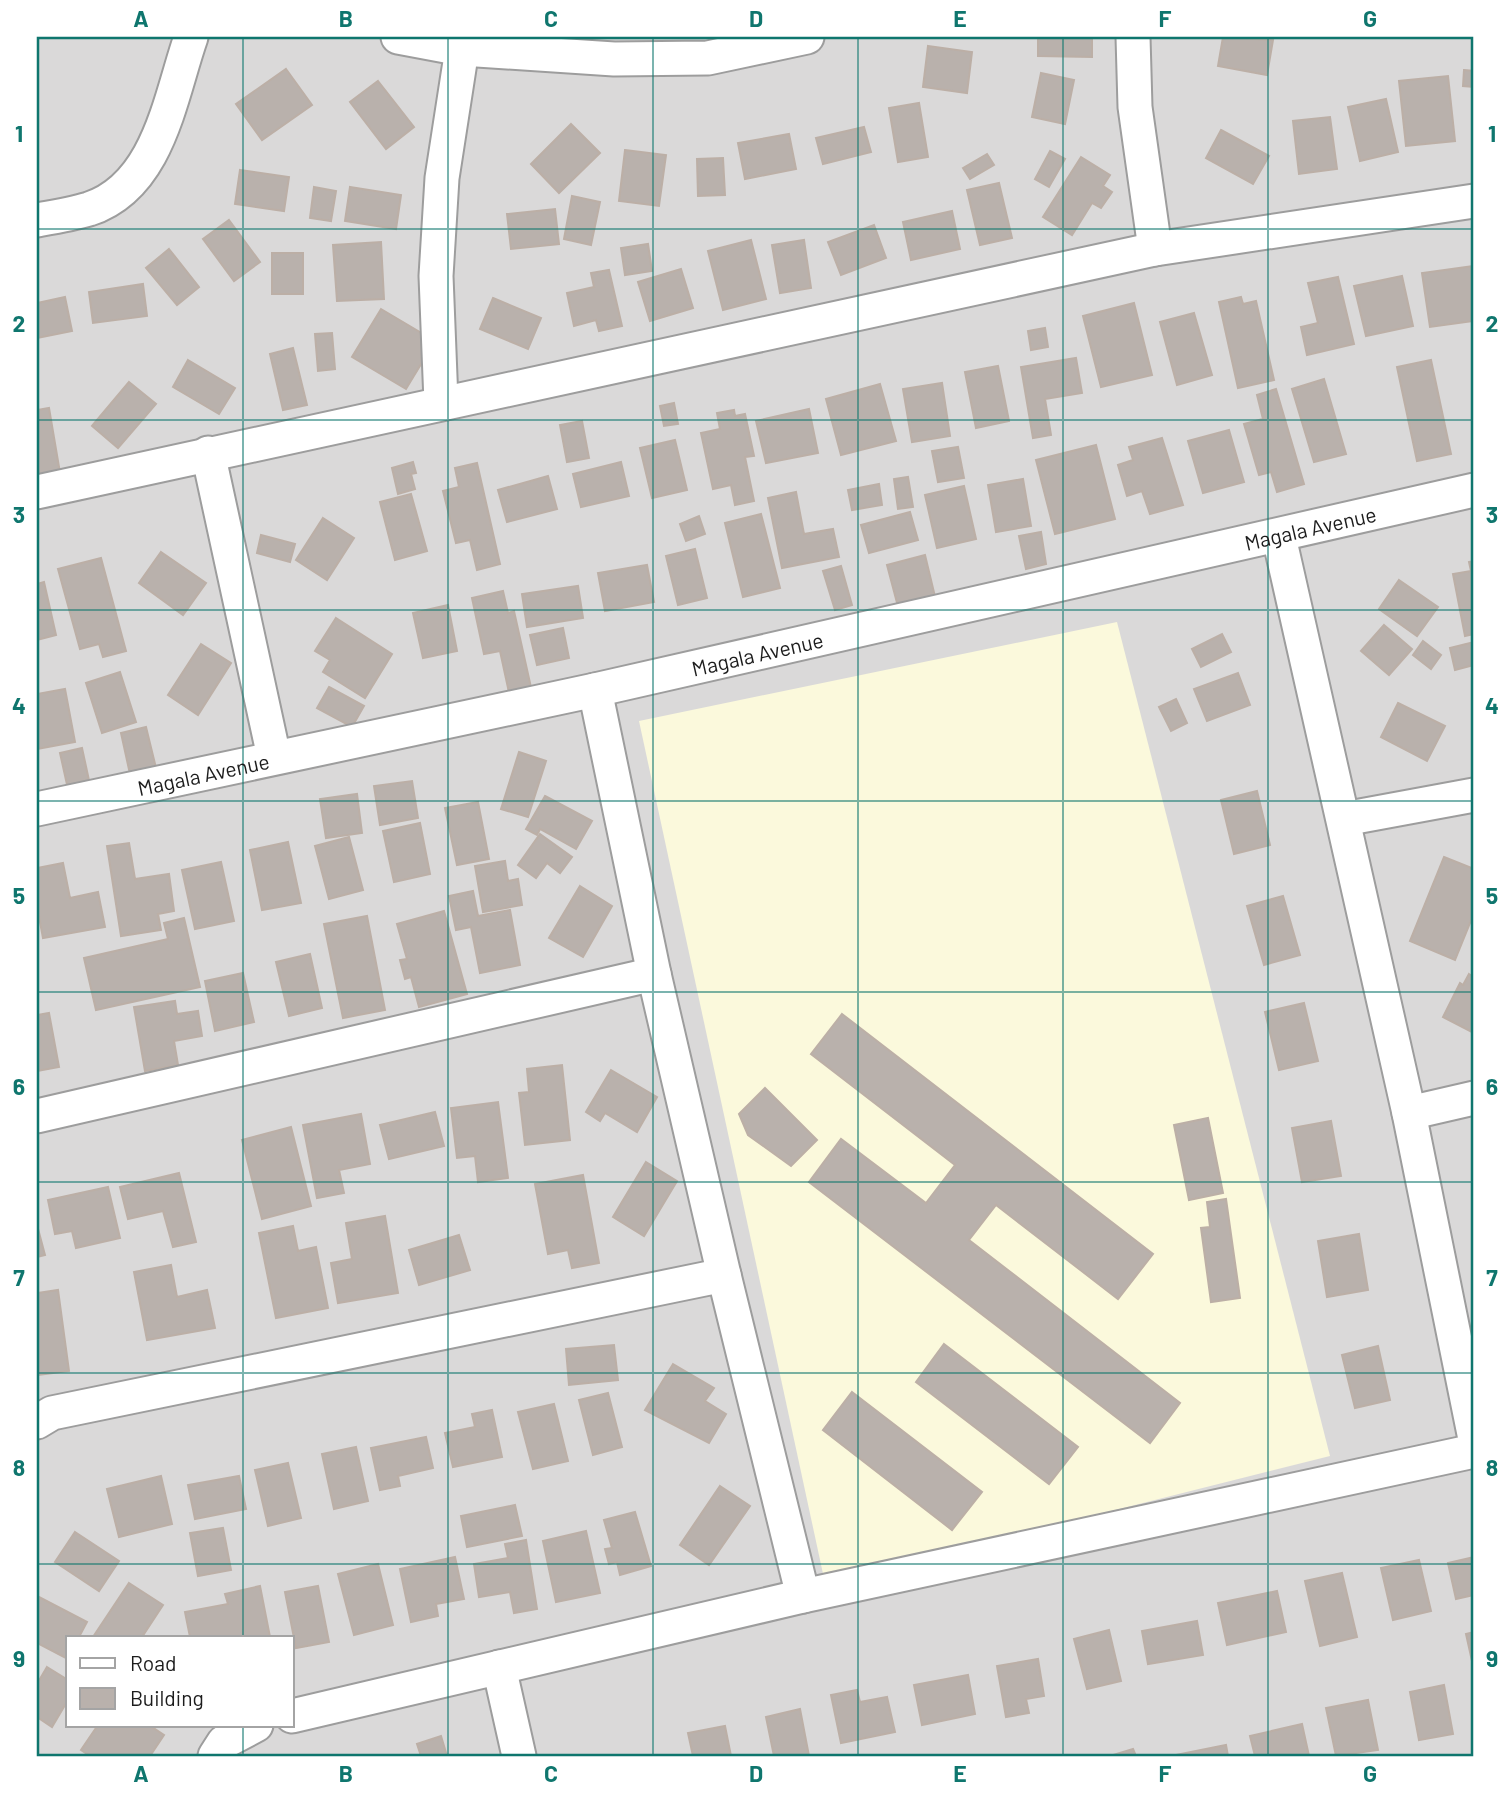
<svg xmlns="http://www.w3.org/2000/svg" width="1511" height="1793" font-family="Barlow,sans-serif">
	<rect width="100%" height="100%" fill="#ece8e2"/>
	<path fill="#dad9d9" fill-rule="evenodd" d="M37 37H1474V1756H37ZM68 1637H292V1725H68Z"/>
	<polygon fill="#fbf9dc" points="1117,622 1330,1456 825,1583 639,721"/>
	<g fill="#b9b1ac" stroke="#bcafa6" stroke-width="2">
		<polygon points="1038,37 1092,37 1092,57 1038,56"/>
		<polygon points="1223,37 1273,40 1267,75 1218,66"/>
		<polygon points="928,46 972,52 967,93 923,87"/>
		<polygon points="286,69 312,105 262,140 236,104"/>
		<polygon points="1464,70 1474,71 1474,87 1463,86"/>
		<polygon points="1041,73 1074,80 1065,124 1032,117"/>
		<polygon points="1448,76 1455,141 1406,146 1399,81"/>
		<polygon points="378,81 414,127 386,149 350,102"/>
		<polygon points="1386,99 1398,152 1360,161 1348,107"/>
		<polygon points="919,103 928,157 898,162 889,108"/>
		<polygon points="1330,117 1337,169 1299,174 1293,121"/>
		<polygon points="571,124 600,153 559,193 531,164"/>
		<polygon points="864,127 871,152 823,164 816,138"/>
		<polygon points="1221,130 1269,156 1253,184 1206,158"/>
		<polygon points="789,134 796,169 745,179 738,143"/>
		<polygon points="625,150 666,155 659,206 619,201"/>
		<polygon points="1050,151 1065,159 1049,187 1035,179"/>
		<polygon points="987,154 994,165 970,179 963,168"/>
		<polygon points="1081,157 1110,175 1103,186 1112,192 1101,208 1092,203 1072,235 1043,217"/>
		<polygon points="723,158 725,195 698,196 697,159"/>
		<polygon points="240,170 289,177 284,211 235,204"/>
		<polygon points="999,183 1012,238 980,245 967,190"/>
		<polygon points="314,187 336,191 331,221 310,218"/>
		<polygon points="350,187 401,195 396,229 345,221"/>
		<polygon points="572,196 600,202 591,245 564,239"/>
		<polygon points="555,209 559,244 511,249 507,214"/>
		<polygon points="952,211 960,249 911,260 903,222"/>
		<polygon points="229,220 260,262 234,281 203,239"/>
		<polygon points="874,225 886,258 841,275 828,242"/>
		<polygon points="751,240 766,299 723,310 708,251"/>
		<polygon points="804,240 811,288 780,293 772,245"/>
		<polygon points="381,242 384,299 337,301 333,245"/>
		<polygon points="648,244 652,271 625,275 621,248"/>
		<polygon points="169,249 199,287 177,305 146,268"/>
		<rect x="272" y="253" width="31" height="41"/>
		<polygon points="1474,266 1474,321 1430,327 1422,273"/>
		<polygon points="681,269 693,308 650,321 638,282"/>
		<polygon points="609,270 622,326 599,331 596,320 574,326 567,293 594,287 591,273"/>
		<polygon points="1402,276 1413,326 1366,336 1354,286"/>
		<polygon points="1338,277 1354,344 1307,355 1301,327 1318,323 1308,283"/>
		<polygon points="143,284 147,316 93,323 89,292"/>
		<polygon points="65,297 72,331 37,338 37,303"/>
		<polygon points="1241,297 1243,304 1256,301 1274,380 1238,388 1219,302"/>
		<polygon points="493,298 541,318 528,349 480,329"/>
		<polygon points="1134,303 1152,375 1101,387 1083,316"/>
		<polygon points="381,309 435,341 406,389 352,357"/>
		<polygon points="1194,313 1212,375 1177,385 1160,322"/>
		<polygon points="1045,328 1048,347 1031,350 1028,331"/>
		<polygon points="332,333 335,369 318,371 315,334"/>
		<polygon points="293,348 307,405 283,410 270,354"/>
		<polygon points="1076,358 1082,393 1045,399 1051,435 1033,438 1021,367"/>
		<polygon points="188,360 235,388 219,414 173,387"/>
		<polygon points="1431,360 1451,454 1417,461 1397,367"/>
		<polygon points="998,366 1009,421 976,428 965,372"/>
		<polygon points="1324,379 1346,454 1314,462 1292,389"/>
		<polygon points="129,382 156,404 118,448 92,426"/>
		<polygon points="942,383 950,436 912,442 903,389"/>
		<polygon points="880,384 896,441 841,455 826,399"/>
		<polygon points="1276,389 1304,484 1277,492 1271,472 1259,475 1244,424 1263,419 1257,395"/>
		<polygon points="674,403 678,424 664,426 660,406"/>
		<polygon points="49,408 60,473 37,476 37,410"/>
		<polygon points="809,409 818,453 766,463 756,421"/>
		<polygon points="734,410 735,416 745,414 754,456 745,457 754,501 735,505 731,485 713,489 701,433 720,429 717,413"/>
		<polygon points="582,421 589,458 567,462 560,425"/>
		<polygon points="1229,430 1244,482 1203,493 1188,441"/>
		<polygon points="1162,438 1183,505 1150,514 1142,491 1127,496 1118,465 1133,460 1129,447"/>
		<polygon points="675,440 687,490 652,498 640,448"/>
		<polygon points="1096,445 1115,519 1055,534 1036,460"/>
		<polygon points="958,447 964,478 938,482 932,451"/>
		<polygon points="413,462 416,473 411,474 415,489 398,494 392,468"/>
		<polygon points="621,462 629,496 581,507 573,474"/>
		<polygon points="477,463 500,564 477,570 470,540 456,543 443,491 459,487 455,468"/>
		<polygon points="548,476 557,509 507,522 498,490"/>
		<polygon points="908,477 913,507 898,509 894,479"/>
		<polygon points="1023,479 1031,526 996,532 988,485"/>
		<polygon points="879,484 882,505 852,510 848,490"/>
		<polygon points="964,486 976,539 937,548 925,495"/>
		<polygon points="796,492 804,534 833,529 839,557 782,568 768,498"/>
		<polygon points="411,494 427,551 395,560 380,502"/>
		<polygon points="910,512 918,540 869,553 861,525"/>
		<polygon points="761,514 780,588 743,597 725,523"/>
		<polygon points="699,516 705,534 686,541 680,524"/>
		<polygon points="323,518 354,538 327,580 296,560"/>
		<polygon points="1041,532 1046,564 1026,569 1019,536"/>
		<polygon points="261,535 295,544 290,562 257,553"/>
		<polygon points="695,549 707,598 678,605 666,556"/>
		<polygon points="161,552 206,583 183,615 139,583"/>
		<polygon points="925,555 937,605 900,614 887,565"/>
		<polygon points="101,558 126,651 103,657 99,644 80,649 58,569"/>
		<polygon points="1474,561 1474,634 1465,636 1453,574 1471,571 1469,562"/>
		<polygon points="647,565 654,602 605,611 598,573"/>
		<polygon points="841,566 852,605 835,610 823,571"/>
		<polygon points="1399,580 1438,607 1417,636 1379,609"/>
		<polygon points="44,582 56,635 37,640 37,584"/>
		<polygon points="578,586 583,618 527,627 522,594"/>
		<polygon points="503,591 508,613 514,611 532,692 510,697 500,651 484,654 472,598"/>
		<polygon points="448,605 457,651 423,658 413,613"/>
		<polygon points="336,618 392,654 365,698 323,672 330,660 315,651"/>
		<polygon points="1384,625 1412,649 1389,675 1361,651"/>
		<polygon points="563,628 569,658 537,665 530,635"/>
		<polygon points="1222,634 1231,652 1201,667 1192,649"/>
		<polygon points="1423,641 1441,655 1431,669 1413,655"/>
		<polygon points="1474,642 1474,665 1455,670 1450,648"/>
		<polygon points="201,644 231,663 198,715 168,695"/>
		<polygon points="120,672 136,722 102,733 86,683"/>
		<polygon points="1238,673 1250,705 1207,721 1194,689"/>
		<polygon points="329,687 364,706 352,727 317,708"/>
		<polygon points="65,689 75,742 37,749 37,694"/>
		<polygon points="1176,699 1187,723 1171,731 1159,707"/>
		<polygon points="1398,703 1445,726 1427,761 1381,737"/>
		<polygon points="146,727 156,768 130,774 121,733"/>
		<polygon points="82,748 90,785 68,789 60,753"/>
		<polygon points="519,752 546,761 528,817 501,809"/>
		<polygon points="412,781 418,818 380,825 374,786"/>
		<polygon points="1257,791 1270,845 1234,854 1221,800"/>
		<polygon points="357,794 362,833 326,838 320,799"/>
		<polygon points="545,796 592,821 576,849 540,829 537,835 526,829"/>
		<polygon points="478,802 489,859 457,865 445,808"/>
		<polygon points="420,823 430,874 394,882 383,831"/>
		<polygon points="540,834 572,857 560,873 547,863 536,878 518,865"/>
		<polygon points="349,837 363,890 329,899 315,846"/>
		<polygon points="288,842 301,903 262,910 250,850"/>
		<polygon points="129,843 135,879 169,874 174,911 158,914 161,930 121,936 107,846"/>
		<polygon points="1444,857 1474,869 1474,913 1455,960 1410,941"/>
		<polygon points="505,861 508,881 518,879 522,905 483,912 475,866"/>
		<polygon points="221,862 234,921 195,929 182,870"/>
		<polygon points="63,863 70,898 98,892 105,927 43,938 37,906 37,868"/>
		<polygon points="580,886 612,906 583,957 549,938"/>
		<polygon points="473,891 478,916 510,910 520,965 480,973 471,927 456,930 449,896"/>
		<polygon points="1283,896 1300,955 1264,965 1247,906"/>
		<polygon points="444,911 467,994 419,1007 411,977 405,979 400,960 407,959 397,924"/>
		<polygon points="367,916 385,1010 343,1018 324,924"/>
		<polygon points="184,918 200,987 96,1010 84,958 168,939 164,923"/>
		<polygon points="310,954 322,1008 289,1016 276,962"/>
		<polygon points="243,973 254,1022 215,1031 205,981"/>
		<polygon points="1469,974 1474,977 1474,1033 1443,1017 1460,983 1463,985"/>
		<polygon points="175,1001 177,1014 198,1011 202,1036 174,1041 178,1065 145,1071 134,1007"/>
		<polygon points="1304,1003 1318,1061 1279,1070 1265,1012"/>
		<polygon points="49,1013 59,1067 37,1071 37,1015"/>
		<polygon points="842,1014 1153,1254 1118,1299 996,1205 969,1240 1180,1403 1150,1443 809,1182 841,1139 926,1203 955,1165 811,1054"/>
		<polygon points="562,1065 570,1140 525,1145 519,1093 529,1092 527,1069"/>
		<polygon points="611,1070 657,1097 637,1132 605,1113 600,1121 586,1112"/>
		<polygon points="765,1088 817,1140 791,1166 748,1135 739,1114"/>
		<polygon points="498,1102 508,1178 478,1182 475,1156 457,1158 451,1108"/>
		<polygon points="435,1112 444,1146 389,1159 380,1125"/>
		<polygon points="361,1114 370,1164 339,1170 344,1193 317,1198 303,1125"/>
		<polygon points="1208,1118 1223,1193 1189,1200 1174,1125"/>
		<polygon points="1331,1121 1341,1176 1302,1182 1292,1128"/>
		<polygon points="291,1127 311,1206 262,1219 242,1140"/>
		<polygon points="646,1162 677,1181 644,1236 613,1217"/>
		<polygon points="179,1173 196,1242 173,1247 163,1211 128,1219 120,1187"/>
		<polygon points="583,1175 599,1263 572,1268 568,1250 548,1254 535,1184"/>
		<polygon points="108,1187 120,1238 76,1248 72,1231 55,1234 48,1200"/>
		<polygon points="1226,1199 1240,1298 1211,1302 1201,1228 1210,1227 1207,1202"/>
		<polygon points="385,1216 398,1293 338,1303 331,1263 352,1259 346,1223"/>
		<polygon points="37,1225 45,1255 37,1257"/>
		<polygon points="293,1226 298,1251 316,1247 328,1308 276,1318 259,1233"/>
		<polygon points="1359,1234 1368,1290 1327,1297 1318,1241"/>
		<polygon points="459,1235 470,1270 419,1285 409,1250"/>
		<polygon points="171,1265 177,1297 207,1290 215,1328 147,1340 134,1272"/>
		<polygon points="58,1290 69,1371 37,1375 37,1293"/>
		<polygon points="944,1344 1078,1447 1049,1484 916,1382"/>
		<polygon points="614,1345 618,1380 569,1385 566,1349"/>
		<polygon points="1378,1346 1390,1400 1355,1408 1342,1355"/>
		<polygon points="673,1364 714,1388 705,1401 726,1414 709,1443 645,1410"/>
		<polygon points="852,1392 982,1492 952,1530 823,1430"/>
		<polygon points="608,1393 622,1447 593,1455 579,1400"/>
		<polygon points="554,1404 568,1461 533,1469 518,1412"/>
		<polygon points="492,1410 502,1457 453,1467 445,1433 475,1427 472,1414"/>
		<polygon points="426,1437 433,1468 398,1476 400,1486 380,1490 371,1448"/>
		<polygon points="356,1447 368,1501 334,1509 322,1454"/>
		<polygon points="288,1463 301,1518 268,1526 255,1470"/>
		<polygon points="161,1476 172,1524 119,1537 107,1489"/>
		<polygon points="239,1476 246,1509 195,1519 188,1485"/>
		<polygon points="720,1486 750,1506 709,1565 680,1545"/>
		<polygon points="515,1505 522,1536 467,1547 461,1516"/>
		<polygon points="635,1512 651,1566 620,1575 617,1562 609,1564 605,1549 612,1548 604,1520"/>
		<polygon points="223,1528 231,1570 198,1576 190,1533"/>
		<polygon points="586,1531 600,1593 556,1602 543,1541"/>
		<polygon points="75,1532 119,1561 99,1591 55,1562"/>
		<polygon points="526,1540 537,1609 514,1613 510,1592 479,1597 474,1564 508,1558 505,1544"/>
		<polygon points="455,1557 464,1599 436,1604 438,1616 411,1622 400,1569"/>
		<polygon points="1474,1557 1474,1595 1456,1599 1448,1563"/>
		<polygon points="1419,1560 1431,1611 1393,1620 1381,1568"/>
		<polygon points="378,1564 393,1625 354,1635 338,1574"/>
		<polygon points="1342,1573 1357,1637 1320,1646 1305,1581"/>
		<polygon points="129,1583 163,1605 142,1637 93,1637"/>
		<polygon points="260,1586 270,1637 190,1637 185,1612 228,1604 225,1594"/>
		<polygon points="318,1586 329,1642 296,1648 285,1592"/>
		<polygon points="1277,1591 1286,1632 1227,1645 1218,1603"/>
		<polygon points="37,1596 87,1622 79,1637 68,1637 68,1659 37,1643"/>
		<polygon points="1197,1621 1203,1655 1148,1664 1142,1631"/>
		<polygon points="1109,1630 1121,1681 1087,1689 1074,1639"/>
		<polygon points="1474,1632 1474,1661 1472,1661 1466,1634"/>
		<polygon points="1038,1659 1044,1696 1026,1699 1029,1713 1006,1717 997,1666"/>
		<polygon points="47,1667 68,1680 68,1700 52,1727 37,1717 37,1684"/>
		<polygon points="968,1675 975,1714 922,1725 914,1685"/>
		<polygon points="1444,1685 1453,1734 1419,1740 1410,1692"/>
		<polygon points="857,1690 860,1702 887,1697 895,1732 841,1743 831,1695"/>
		<polygon points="1368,1700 1378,1750 1336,1756 1326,1708"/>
		<polygon points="800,1709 809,1756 774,1756 766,1717"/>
		<polygon points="1302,1724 1309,1756 1255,1756 1250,1736"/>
		<polygon points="98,1725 149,1725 164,1735 150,1756 90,1756 81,1750"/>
		<polygon points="725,1726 731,1756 693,1756 688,1733"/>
		<polygon points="441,1736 447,1756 421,1756 417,1744"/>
		<polygon points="1226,1745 1228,1756 1171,1756"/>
		<polygon points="1133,1749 1136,1756 1110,1756"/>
	</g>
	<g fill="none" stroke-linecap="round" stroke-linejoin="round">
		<defs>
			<g id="street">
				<polyline points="398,37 462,49 614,59 708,58 807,37"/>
				<polyline points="1133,37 1135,107 1155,249"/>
				<path d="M37 220C54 217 72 214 89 209 159 186 170 97 191 37"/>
				<polyline points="441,402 436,276 442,178 462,49"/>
				<polyline points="208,453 274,757"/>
				<polyline points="37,492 1155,249 1474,201"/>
				<polyline points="1279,537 1409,1113 1474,1434"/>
				<polyline points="595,690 654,974 724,1275"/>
				<path id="s1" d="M37 809 595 690 1474 490"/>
				<polyline points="1344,819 1474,795"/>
				<polyline points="1409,1113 1474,1098"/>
				<polyline points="37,1116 654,974"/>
				<polyline points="37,1422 52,1413 724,1275 803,1596"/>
				<polyline points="499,1667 519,1756"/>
				<polyline points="292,1716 803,1596 1474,1451"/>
				<polyline points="215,1756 224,1742 256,1725"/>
			</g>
		</defs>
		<use href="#street" stroke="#9d9d9d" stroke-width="37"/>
		<use href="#street" stroke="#fff" stroke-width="33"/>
	</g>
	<path fill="none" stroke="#0f766e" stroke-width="2" stroke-opacity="0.55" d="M243 37V1637M448 37V1756M653 37V1756M858 37V1756M1063 37V1756M1268 37V1756M37 229H1474M37 420H1474M37 610H1474M37 801H1474M37 992H1474M37 1182H1474M37 1373H1474M37 1564H1474M243 1725V1756"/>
	<g text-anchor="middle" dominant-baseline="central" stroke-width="6" stroke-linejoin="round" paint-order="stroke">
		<g font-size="21" fill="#1c1c1c" stroke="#fff">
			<text stroke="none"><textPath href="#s1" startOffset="1304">Magala Avenue</textPath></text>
			<text stroke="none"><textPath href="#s1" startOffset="737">Magala Avenue</textPath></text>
			<text stroke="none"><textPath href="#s1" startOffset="170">Magala Avenue</textPath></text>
		</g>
	</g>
	<rect width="1511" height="1793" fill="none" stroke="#ffffff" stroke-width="77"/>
	<rect x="66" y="1636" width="228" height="91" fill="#ffffff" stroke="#a4a4a4" stroke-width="2"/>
	<rect x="80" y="1658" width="35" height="10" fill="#ffffff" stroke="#a4a4a4" stroke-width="2"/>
	<text x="130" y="1671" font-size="21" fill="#1c1c1c">Road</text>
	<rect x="80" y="1688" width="35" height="21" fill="#b9b1ac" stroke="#a4a4a4" stroke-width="2"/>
	<text x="130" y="1706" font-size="21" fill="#1c1c1c">Building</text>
	<rect x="38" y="38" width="1434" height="1717" fill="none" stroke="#0f766e" stroke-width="2.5"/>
	<g font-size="23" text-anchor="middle" font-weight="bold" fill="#0f766e">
		<text x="141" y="27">A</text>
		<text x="346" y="27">B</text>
		<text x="551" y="27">C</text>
		<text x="756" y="27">D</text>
		<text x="960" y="27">E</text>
		<text x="1165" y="27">F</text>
		<text x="1370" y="27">G</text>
		<text x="19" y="142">1</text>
		<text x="1492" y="142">1</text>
		<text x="19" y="332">2</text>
		<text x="1492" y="332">2</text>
		<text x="19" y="523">3</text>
		<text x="1492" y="523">3</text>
		<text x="19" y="714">4</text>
		<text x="1492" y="714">4</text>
		<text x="19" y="904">5</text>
		<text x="1492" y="904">5</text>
		<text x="19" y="1095">6</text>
		<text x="1492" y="1095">6</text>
		<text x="19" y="1286">7</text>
		<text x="1492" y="1286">7</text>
		<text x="19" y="1476">8</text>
		<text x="1492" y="1476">8</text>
		<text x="19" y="1667">9</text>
		<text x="1492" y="1667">9</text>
		<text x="141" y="1782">A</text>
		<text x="346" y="1782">B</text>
		<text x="551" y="1782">C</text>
		<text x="756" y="1782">D</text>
		<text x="960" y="1782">E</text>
		<text x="1165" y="1782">F</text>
		<text x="1370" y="1782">G</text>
	</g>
</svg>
